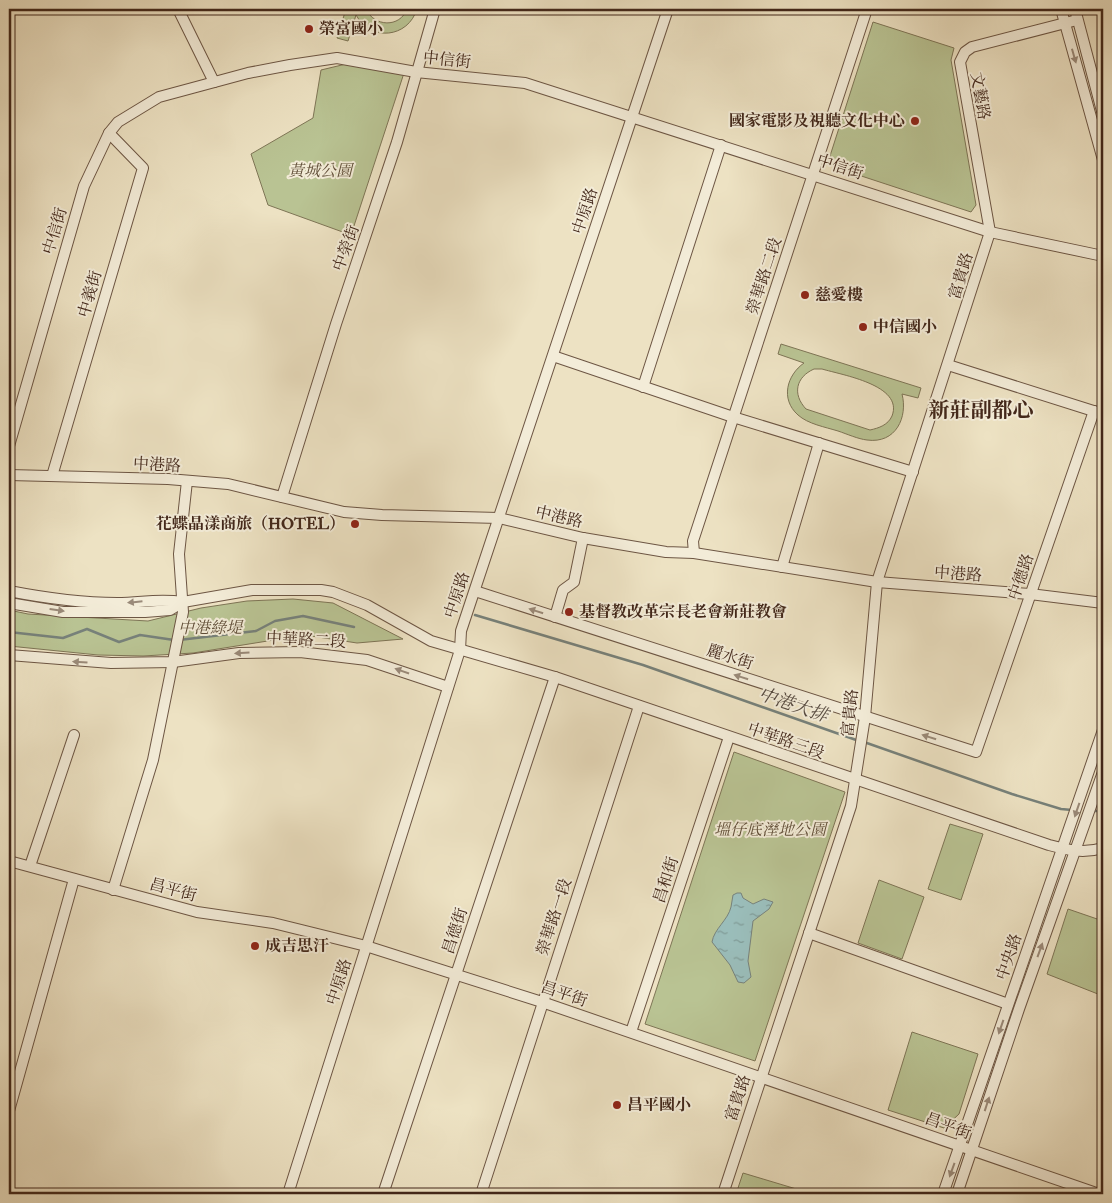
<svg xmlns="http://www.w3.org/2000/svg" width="1112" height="1203" font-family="'IM FELL Double Pica','Noto Serif TC',serif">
	<defs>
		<pattern id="water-ripples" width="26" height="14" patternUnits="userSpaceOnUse" patternTransform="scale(1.25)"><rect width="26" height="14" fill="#9abdba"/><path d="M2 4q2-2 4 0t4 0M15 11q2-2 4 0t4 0" fill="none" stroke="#7f9a96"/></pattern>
	</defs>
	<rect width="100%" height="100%" fill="#ede2c3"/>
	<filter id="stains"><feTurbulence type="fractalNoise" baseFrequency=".004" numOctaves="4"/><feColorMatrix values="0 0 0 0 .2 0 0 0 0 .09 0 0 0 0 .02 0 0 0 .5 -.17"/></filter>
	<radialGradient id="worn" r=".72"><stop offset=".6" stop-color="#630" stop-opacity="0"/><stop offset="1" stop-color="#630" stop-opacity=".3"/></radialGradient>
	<g fill="#b9c393" stroke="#7e7556" fill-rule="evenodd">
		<path d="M346 9H366C374 27 400 28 407 9H417C408 38 371 42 356 15L348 41 337 38Z"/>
		<polygon points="873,22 954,48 951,60 976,205 971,212 837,168 833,165 830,156"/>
		<polygon points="346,64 404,73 351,235 268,205 251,154 313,118 321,70"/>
		<path d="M781 344 921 388 918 398 902 394C908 417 896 444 867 440 858 439 847 434 838 431 825 427 808 424 798 415 780 399 787 375 804 363L778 354ZM814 369H822C842 375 904 385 892 416 888 425 879 428 870 430L806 409C792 394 796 377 814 369Z"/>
		<polygon points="293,599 333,603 403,639 357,643 305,635 193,653 143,656 98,655 9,646 9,610 28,614 148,621 201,608 247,601"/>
		<polygon points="734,752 845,792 755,1061 645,1024"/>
		<polygon points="950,824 983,834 961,900 928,889"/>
		<polygon points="879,880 924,897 902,959 858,943"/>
		<polygon points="1068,909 1103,921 1103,996 1047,974"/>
		<polygon points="912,1032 978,1054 959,1114 944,1128 888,1110"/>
		<polygon points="743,1173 813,1194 736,1194"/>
	</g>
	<path fill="url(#water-ripples)" stroke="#77817a" d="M737 893H741L743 898 753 904 764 899 773 902 769 909 753 921 748 961 751 977 744 983 738 982 730 965 712 942C714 929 728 920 731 907 732 903 732 899 733 895Z"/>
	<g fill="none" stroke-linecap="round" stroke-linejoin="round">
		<g stroke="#77817a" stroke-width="2.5">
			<polyline points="475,615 643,665 859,741"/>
			<polyline points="9,632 63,638 87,629 119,642 140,635 174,640"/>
			<polyline points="179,640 256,631 275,621 303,616 354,627"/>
			<polyline points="864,742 1012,794 1061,809 1072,810"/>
			<polyline points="1093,811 1103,811"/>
		</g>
		<defs>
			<g id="minor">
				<polyline points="178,9 214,82"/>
				<polyline points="1061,9 1103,160"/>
				<polyline points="1075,9 1103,115"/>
				<polyline points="553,356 733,417 913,472"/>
				<polyline points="948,365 1103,414"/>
				<polyline points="643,387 721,145"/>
				<polyline points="9,446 84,186 109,133 118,122 159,97 248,73 290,65 337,58 416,72 525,83 990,232 1103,256"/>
				<polyline points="9,475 168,479 228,484 344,512 382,515 499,518 583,538 666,552 694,553 877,582 1030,594 1103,603"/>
				<polyline points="52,476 143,168 109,133"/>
				<polyline points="282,497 336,324 397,142 435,9"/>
				<polyline points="694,553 693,541 867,9"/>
				<polyline points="782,567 819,443"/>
				<path d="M9 591C45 598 81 603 117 603 142 603 157 598 183 602"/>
				<polyline points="475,591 976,752 1094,411"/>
				<path d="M9 603 63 612H145L170 610 183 602 252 590H321L333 592 367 605 431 641 555 677 1049 845C1068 850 1083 854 1103 848"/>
				<polyline points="555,617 563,590 574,582 583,538"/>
				<polyline points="9,655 111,663 173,662 239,653 300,652 367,660 448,687"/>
				<polyline points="9,861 197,912 273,923 366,946 542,1002 1099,1194"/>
				<polyline points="30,866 74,735"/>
				<polyline points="113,890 153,760 183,612 179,554 187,481"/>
				<polyline points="809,933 1008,1004"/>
				<polyline points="631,1032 729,737"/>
				<polyline points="9,1111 74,879"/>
				<polyline points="288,1194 460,650 461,631 668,9"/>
				<polyline points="383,1194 555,677"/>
				<polyline points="481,1194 639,706"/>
				<polyline points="723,1194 851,806 865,717 877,582 990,232 960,62 965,52 972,47 1077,20"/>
				<polyline points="943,1194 1103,730"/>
				<polyline points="957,1194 1019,1009 1103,772"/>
			</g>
		</defs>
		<use href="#minor" stroke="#6d5644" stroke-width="12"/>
		<use href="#minor" stroke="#f3ecd8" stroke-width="10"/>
	</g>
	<defs><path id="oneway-solid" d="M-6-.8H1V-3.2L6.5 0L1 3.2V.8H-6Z" transform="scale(1.25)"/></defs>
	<g fill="#9a8a79">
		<use href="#oneway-solid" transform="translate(1074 56) rotate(74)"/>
		<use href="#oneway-solid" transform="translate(135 602) rotate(174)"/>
		<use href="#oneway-solid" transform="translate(57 610) rotate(8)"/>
		<use href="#oneway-solid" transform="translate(536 611) rotate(-162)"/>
		<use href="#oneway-solid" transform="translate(242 653) rotate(177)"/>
		<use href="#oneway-solid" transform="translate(80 662) rotate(-176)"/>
		<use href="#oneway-solid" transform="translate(402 671) rotate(-161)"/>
		<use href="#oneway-solid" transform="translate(741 677) rotate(-162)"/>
		<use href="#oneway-solid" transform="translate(929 737) rotate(-162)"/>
		<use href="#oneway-solid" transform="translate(1077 810) rotate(109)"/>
		<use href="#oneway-solid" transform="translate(1040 950) rotate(-70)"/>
		<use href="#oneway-solid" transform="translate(1001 1027) rotate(109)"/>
		<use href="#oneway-solid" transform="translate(987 1104) rotate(-72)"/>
		<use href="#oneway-solid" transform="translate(952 1170) rotate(110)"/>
	</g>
	<g fill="#8f2418" stroke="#f3ecd8" stroke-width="2">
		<circle cx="309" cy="29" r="5"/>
		<circle cx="915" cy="121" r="5"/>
		<circle cx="805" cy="295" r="5"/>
		<circle cx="863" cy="327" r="5"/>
		<circle cx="355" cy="524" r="5"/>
		<circle cx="569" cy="612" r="5"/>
		<circle cx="255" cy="946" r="5"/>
		<circle cx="617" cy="1105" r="5"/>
	</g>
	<g text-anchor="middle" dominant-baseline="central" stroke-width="4" stroke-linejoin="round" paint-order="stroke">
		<g font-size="16" font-weight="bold" fill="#42271a" stroke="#f3ecd8" text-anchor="start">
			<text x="319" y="29">榮富國小</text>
			<text x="905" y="121" text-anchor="end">國家電影及視聽文化中心</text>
			<text x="815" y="295">慈愛樓</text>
			<text x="873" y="327">中信國小</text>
			<text x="345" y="524" text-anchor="end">花蝶晶漾商旅（HOTEL）</text>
			<text x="579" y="612">基督教改革宗長老會新莊教會</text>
			<text x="265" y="946">成吉思汗</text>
			<text x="627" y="1105">昌平國小</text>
		</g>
		<g font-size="16" fill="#42271a" stroke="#f3ecd8">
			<text transform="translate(447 60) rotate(6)">中信街</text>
			<text transform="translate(980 96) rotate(80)">文藝路</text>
			<text transform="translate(840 167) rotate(18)">中信街</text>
			<text transform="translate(585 211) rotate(-72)">中原路</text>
			<text transform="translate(55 231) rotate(-73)">中信街</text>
			<text transform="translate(346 248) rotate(-70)">中榮街</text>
			<text transform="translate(764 276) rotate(-72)">榮華路二段</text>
			<text transform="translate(961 276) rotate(-73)">富貴路</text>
			<text transform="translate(90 294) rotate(-74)">中義街</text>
			<text transform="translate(157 465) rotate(3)">中港路</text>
			<text transform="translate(559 517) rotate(13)">中港路</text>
			<text transform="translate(958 574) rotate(4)">中港路</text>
			<text transform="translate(1021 577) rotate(-71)">中德路</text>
			<text transform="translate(457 595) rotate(-72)">中原路</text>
			<text transform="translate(306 640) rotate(3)">中華路二段</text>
			<text transform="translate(730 657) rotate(18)">麗水街</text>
			<text transform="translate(850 713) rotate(-84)">富貴路</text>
			<text transform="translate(786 741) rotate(19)">中華路三段</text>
			<text transform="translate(666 880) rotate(-72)">昌和街</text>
			<text transform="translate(173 890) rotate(15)">昌平街</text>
			<text transform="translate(554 917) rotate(-72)">榮華路一段</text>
			<text transform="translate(455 931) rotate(-72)">昌德街</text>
			<text transform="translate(1009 957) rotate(-71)">中央路</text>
			<text transform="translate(339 982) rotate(-72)">中原路</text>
			<text transform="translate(564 994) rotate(19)">昌平街</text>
			<text transform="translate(738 1098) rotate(-72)">富貴路</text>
			<text transform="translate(948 1126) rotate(20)">昌平街</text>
		</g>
		<g font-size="16" font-style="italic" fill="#604e38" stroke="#f3ecd8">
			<text x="320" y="171">黃城公園</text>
			<text x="210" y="628">中港綠堤</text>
			<text x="770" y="830">塭仔底溼地公園</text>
		</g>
		<g font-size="18" font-style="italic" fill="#584c42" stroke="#f3ecd8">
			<text transform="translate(793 705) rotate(19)">中港大排</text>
		</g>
		<g font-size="21" font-weight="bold" fill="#42271a" stroke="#f3ecd8">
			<text x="981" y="410">新莊副都心</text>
		</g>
	</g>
	<rect width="1112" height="1203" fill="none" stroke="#ede2c3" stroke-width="30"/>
	<rect x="10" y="10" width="1092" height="1183" fill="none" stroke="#42271a" stroke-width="2.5"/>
	<rect x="15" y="15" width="1082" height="1173" fill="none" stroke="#42271a"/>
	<rect width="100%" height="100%" filter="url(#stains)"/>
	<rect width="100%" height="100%" fill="url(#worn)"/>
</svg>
